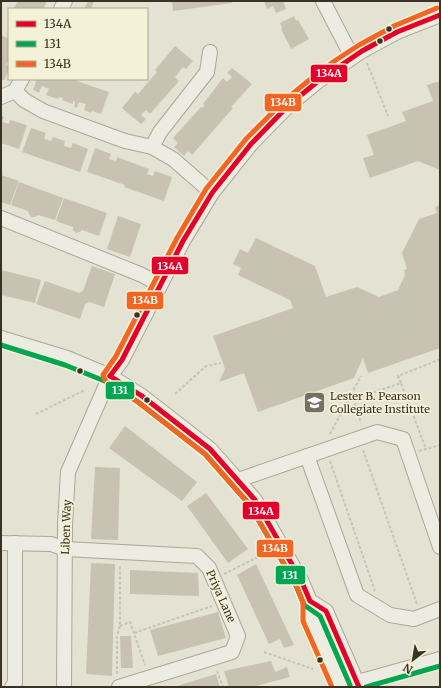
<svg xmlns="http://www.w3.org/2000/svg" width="441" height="688" font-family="Merriweather,serif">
	<rect width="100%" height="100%" fill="#e4e2d2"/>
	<g fill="#c8c2b3">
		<polygon points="18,1 47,1 43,9 13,9"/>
		<polygon points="88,1 94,1 91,9 84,9"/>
		<polygon points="172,1 232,1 232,3 173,11"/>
		<polygon points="264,1 283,1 286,9 276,13 273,6 267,9"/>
		<polygon points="294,16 296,21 298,20 309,39 291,49 281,29 282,28 280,23"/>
		<polygon points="1,35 9,39 9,59 6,64 9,66 9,70 4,80 2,80 1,82"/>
		<polygon points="175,46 193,61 186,69 183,67 175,77 179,81 150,114 146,110 141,115 146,119 141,124 122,108 135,92 138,94 157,72 155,70"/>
		<polygon points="232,68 252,84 231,107 233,108 192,155 188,151 184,156 174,147 178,143 173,138 201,107 202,108 204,106 206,107 203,104 223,78 227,82 232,77 227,73"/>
		<polygon points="37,79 71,79 109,92 101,114 92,111 91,113 84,110 86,104 79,102 77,108 74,107 75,102 73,101 73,104 62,100 63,98 59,97 58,99 46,95 49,89 42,86 39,93 33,90"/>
		<polygon points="440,81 440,170 418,161 370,178 363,158 374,155 367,135 406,121 402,112 433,101 427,85"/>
		<polygon points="1,116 4,117 2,122 9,124 10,120 27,125 19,149 1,143"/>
		<polygon points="31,128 46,133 44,139 51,141 53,137 65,141 64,146 71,148 73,143 88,149 80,172 22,152"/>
		<polygon points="95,148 111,154 109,159 116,161 117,157 149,169 147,174 153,176 155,171 172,177 164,201 124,187 125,185 87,172"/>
		<polygon points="1,175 19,181 10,205 1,202"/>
		<polygon points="19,182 63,198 55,220 38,215 35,217 31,217 29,214 28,211 11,205"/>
		<polygon points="64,198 107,213 99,236 82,230 80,232 76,233 73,230 73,227 56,221"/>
		<polygon points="440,205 440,348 368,373 363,358 354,378 258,412 244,373 219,382 225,369 213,336 293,308 290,300 238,275 241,268 233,264 240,249 248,253 256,238 315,266 326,297 357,287 379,297 398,290 405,275 404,270 407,269 402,253 419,219 437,213 435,207"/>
		<polygon points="118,216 141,224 130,257 107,249"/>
		<polygon points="92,266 115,274 104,307 89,302 85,304 80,319 36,304 45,281 79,293 83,291"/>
		<polygon points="1,270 41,280 35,303 1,295"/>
		<polygon points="125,426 197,482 182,501 109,448"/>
		<polygon points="95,467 120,468 118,540 91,539"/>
		<polygon points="206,493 248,549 228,563 187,506"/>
		<polygon points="91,563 115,564 112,676 86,674"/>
		<polygon points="256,564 294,645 284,648 280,639 269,644 237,575"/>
		<polygon points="130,570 198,573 199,596 130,594"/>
		<polygon points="218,612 226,638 158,656 150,630"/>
		<polygon points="120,636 131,636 133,668 121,668"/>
		<polygon points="271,661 275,672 287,667 290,677 252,687 229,687 224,671"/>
		<polygon points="216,674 220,687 174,687"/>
	</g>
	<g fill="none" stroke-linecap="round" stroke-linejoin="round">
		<defs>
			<g id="minor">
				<polyline points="323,1 352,57"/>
				<polyline points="61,9 65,1"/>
				<polyline points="15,91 24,100 43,111 125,141 152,147 173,159 212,193"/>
				<polyline points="1,97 15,91 22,79"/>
				<polyline points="152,147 160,132 207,72 210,52"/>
				<polyline points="1,218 142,275 160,285"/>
				<polyline points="1,338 67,358 110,376 142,396 210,449 255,500 301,580 310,601 310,619 340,687"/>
				<polyline points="307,456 357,595 390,615 414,619 440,609"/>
				<polyline points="238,480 377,432 403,439 440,547"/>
				<polyline points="1,543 51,544 65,549 197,556 209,568 238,636 232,652 119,687"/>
				<polyline points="310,601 326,611 359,687"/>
				<polyline points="12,687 15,683 15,543"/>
				<polyline points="64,687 65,525 68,472 110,376 122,360 183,241 212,193 251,144 289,105 317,82 340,66 362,51 397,32 440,15"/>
				<polyline points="340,687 440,659"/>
			</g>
		</defs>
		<use href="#minor" stroke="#aaa79a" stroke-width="16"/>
		<g stroke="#c6c3b9" stroke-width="2" stroke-dasharray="3 2" stroke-linecap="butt">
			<polyline points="367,63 388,116"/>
			<polyline points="401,383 398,376 438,360 440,361"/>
			<polyline points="175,394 206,366 221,363"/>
			<polyline points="352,394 361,423"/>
			<polyline points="354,399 401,383 426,449"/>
			<polyline points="36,414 85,390"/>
			<polyline points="330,434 361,376"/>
			<polyline points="363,450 417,604"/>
			<polyline points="419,451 440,445"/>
			<polyline points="330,461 375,591"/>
			<polyline points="224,574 266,553"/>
			<polyline points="120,626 130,622 145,665"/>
			<polyline points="134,633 212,606"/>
			<polyline points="264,652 313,669"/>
			<polyline points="217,671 223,687"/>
			<polyline points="117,674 117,636 120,626 120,565"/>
		</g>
		<use href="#minor" stroke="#edece2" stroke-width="14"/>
		<defs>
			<g id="bus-1">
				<polyline points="110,376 122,360 183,241 212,193 251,144 289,105 317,82 340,66 362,51 397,32 440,15"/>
				<polyline points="110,376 142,396 210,449 255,500 301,580 310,601 326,611 359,687"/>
			</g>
			<g id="bus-2">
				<polyline points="1,345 65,365 107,382 138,402 205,454 249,504 295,583 304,605 320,616 350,685"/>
				<polyline points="366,687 440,666"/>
			</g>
			<polyline id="bus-3" points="332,687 303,621 303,602 295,583 249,504 205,454 138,402 106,382 103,375 116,356 177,238 206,189 246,139 285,100 313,77 336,60 359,45 394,26 437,8"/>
		</defs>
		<use href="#bus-1" stroke="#f4f1d9" stroke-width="8"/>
		<use href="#bus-2" stroke="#f4f1d9" stroke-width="8"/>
		<use href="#bus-3" stroke="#f4f1d9" stroke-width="8"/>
		<use href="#bus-1" stroke="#e4002b" stroke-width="5"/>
		<use href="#bus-2" stroke="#00a651" stroke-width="5"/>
		<use href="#bus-3" stroke="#f26522" stroke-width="5"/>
	</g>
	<defs>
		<symbol id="school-square" viewBox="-11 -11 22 22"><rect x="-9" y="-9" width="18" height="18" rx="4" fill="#767060" stroke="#f4f1d9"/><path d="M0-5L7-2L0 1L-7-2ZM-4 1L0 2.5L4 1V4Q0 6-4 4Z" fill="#fff"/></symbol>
	</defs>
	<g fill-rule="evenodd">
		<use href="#school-square" x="302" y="390" width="25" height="25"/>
	</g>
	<g fill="#3a3222" stroke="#f4f1d9" stroke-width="1.5">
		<circle cx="389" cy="29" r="3.5"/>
		<circle cx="380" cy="41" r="3.5"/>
		<circle cx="137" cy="315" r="3.5"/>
		<circle cx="80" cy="371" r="3.5"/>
		<circle cx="147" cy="400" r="3.5"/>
		<circle cx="320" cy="660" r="3.5"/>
	</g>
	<g text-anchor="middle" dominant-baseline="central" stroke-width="3.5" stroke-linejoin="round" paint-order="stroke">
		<g font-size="11" fill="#3a3222" stroke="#f4f1d9" text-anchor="start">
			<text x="330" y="396">Lester B. Pearson<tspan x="330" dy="13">Collegiate Institute</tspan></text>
		</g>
		<g font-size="11" fill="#3a3222" stroke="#f4f1d9">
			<text transform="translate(66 527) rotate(-88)">Liben Way</text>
			<text transform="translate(221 596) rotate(66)">Priya Lane</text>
		</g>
	</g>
	<g stroke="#f4f1d9" stroke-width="1.5">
		<rect x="310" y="64" width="38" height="19" rx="4" fill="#e4002b"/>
		<rect x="264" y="93" width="38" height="19" rx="4" fill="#f26522"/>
		<rect x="151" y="256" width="38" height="19" rx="4" fill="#e4002b"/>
		<rect x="126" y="291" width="38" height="19" rx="4" fill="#f26522"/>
		<rect x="105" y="381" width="30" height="19" rx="4" fill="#00a651"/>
		<rect x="242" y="501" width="38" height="19" rx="4" fill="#e4002b"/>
		<rect x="256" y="539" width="38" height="19" rx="4" fill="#f26522"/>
		<rect x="275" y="565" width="31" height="20" rx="4" fill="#00a651"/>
	</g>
	<g font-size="11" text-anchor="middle" font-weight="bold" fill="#fff">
		<text x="329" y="77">134A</text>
		<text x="283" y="106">134B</text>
		<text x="170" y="270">134A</text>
		<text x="145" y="304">134B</text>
		<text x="120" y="394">131</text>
		<text x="261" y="515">134A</text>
		<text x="275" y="552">134B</text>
		<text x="290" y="579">131</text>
	</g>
	<rect width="441" height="688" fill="none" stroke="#3a3222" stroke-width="4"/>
	<rect x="8" y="8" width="140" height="72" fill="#f4f1d9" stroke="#aaa590"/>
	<rect x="16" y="21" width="20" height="6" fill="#e4002b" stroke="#aaa590"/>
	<text x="44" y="28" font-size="12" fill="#3a3222">134A</text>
	<rect x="16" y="41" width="20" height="6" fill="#00a651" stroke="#aaa590"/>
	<text x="44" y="48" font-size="12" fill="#3a3222">131</text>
	<rect x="16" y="61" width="20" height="6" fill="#f26522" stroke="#aaa590"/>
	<text x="44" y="68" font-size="12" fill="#3a3222">134B</text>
	<g transform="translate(413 660) rotate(211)" stroke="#f4f1d9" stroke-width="3" paint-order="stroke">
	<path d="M0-3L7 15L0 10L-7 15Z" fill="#3a3222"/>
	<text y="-6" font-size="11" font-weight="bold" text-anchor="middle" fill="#3a3222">N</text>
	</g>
</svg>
